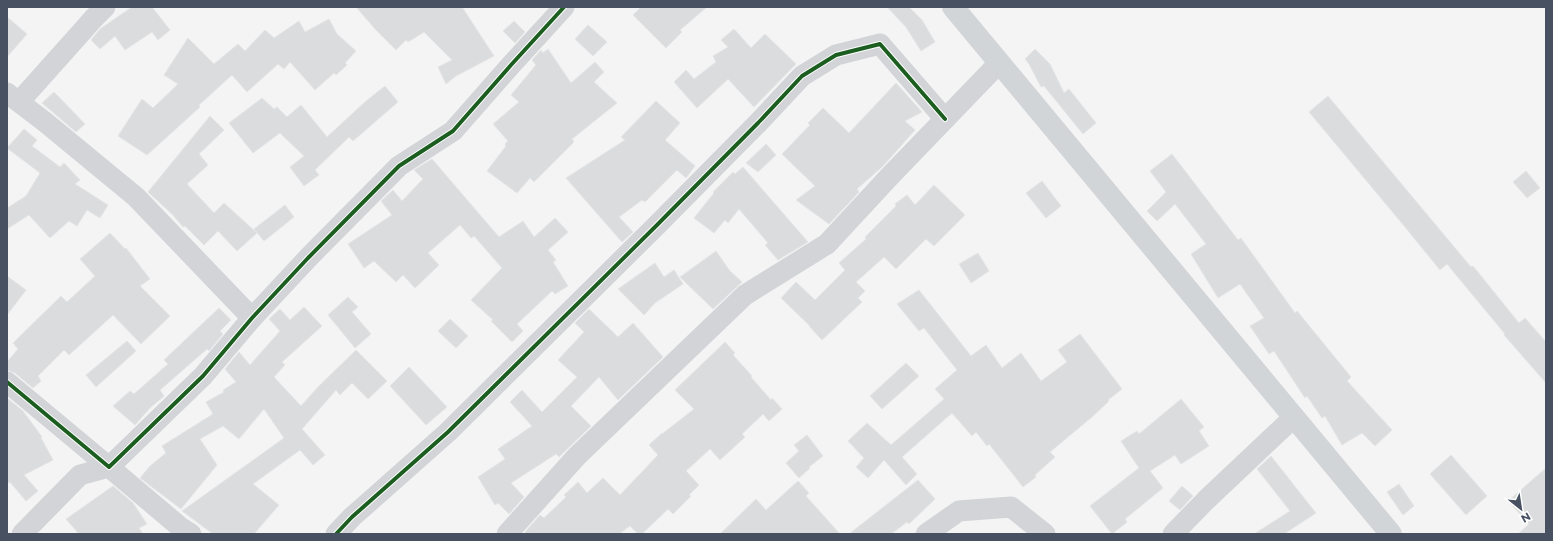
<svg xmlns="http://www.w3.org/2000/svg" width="1553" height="541" font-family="Montserrat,sans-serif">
	<rect width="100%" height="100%" fill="#f4f4f4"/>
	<g fill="#dbdcde" stroke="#e5e5e6">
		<polygon points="132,7 152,7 170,30 158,40 152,32 125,50 115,36 100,49 91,40 100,29"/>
		<polygon points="356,7 462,7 494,56 456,76 446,84 438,67 452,60 424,32 408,42 406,40 396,50 376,30"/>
		<polygon points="641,7 707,7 680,30 682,32 666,48 633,15"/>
		<polygon points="887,7 909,7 922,20 935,42 921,51 906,27"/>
		<polygon points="7,17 27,34 7,57"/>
		<polygon points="329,19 337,34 356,51 345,63 347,65 336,75 334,73 315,90 290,62 284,69 278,64 247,92 232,75 199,105 200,107 147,155 118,136 142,99 153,108 178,84 164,75 188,38 214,64 238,44 245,51 265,30 274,38 299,21 305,32"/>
		<polygon points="514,21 525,32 515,43 503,31"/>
		<polygon points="588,25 607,42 593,56 575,39"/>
		<polygon points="734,29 751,48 765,34 796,64 754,107 728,79 697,108 674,82 686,70 694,79 716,62 713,56 728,47 721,40"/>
		<polygon points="548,49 571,83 595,62 604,72 594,82 617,103 572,139 574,142 534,182 530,178 517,193 487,171 506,146 505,144 508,141 493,124 519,102 511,95 536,65 532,60 541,50 543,53"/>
		<polygon points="1035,49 1050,64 1064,93 1069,89 1096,123 1083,134 1044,86 1041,87 1029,64 1025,59"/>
		<polygon points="896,83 922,112 905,121 915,130 883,166 857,189 859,192 829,224 796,200 815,186 782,154 810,125 808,123 823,108 849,133"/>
		<polygon points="385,86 398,102 353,141 349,137 315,170 319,175 304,186 290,167 304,156 280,133 253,153 229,123 262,98 274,109 277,107 287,117 301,105 327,137 366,101"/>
		<polygon points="54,92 85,124 76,132 42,103"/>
		<polygon points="1328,96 1471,267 1473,266 1519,323 1525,318 1546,342 1546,383 1504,335 1505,334 1447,264 1440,270 1400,221 1309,112"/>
		<polygon points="656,101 680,123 665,140 695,166 686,178 677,170 645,202 642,200 619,217 633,232 622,242 566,178 625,140 621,137"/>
		<polygon points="210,116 224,130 199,154 208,165 187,184 214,213 224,203 257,233 237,251 218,231 204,245 185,226 183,227 173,215 148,192"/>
		<polygon points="24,129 37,140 32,146 60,167 64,163 80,180 75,184 108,205 100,218 87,210 77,226 69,221 50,238 29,215 7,229 7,208 26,196 40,173 7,148"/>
		<polygon points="766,144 776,155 758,172 746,163"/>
		<polygon points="1172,154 1238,240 1241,238 1295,313 1297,311 1351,377 1347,381 1392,430 1375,446 1362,433 1342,445 1325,416 1322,418 1307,396 1305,398 1274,351 1269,354 1250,326 1264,318 1240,284 1218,298 1191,254 1206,244 1175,204 1157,221 1147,211 1166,192 1150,171"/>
		<polygon points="432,159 499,237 523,221 534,237 555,218 568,232 548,250 556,260 553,262 568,286 555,294 552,291 517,324 523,331 512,342 491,321 493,320 471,300 502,268 474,236 471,238 460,225 428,253 439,265 415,288 403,275 396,282 374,261 364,268 348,244 392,215 381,201 393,190 402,201 423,179 414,170"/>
		<polygon points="743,167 808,242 778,260 765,245 768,243 739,209 728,223 725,220 714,233 694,218 714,193 713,192 733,172 735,174"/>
		<polygon points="1526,171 1540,188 1527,198 1513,182"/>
		<polygon points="1042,181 1061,206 1046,218 1026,193"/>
		<polygon points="934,185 965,215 934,246 926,239 896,269 884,257 856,282 865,291 858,298 862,302 822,340 809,326 810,326 781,298 796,282 815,300 845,270 839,263 866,239 865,237 896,206 895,204 907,195 915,205"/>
		<polygon points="285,205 294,217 264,241 254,229"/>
		<polygon points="110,233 125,249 126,248 150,279 140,286 170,316 141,344 113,315 69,355 64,350 38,376 41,381 33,388 15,373 7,370 7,362 18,349 13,343 61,296 67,302 95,276 80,259"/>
		<polygon points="716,251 730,271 742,282 713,309 680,277"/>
		<polygon points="978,253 989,271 971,283 959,264"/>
		<polygon points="655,263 664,277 674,270 683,284 655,303 644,315 618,289"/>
		<polygon points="7,276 26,290 7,315"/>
		<polygon points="919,290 971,356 986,345 1002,368 1021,353 1041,381 1067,362 1058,350 1080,334 1122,389 1108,400 1109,401 1092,417 1050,452 1055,457 1035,475 1036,477 1023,487 989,444 987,446 976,432 972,436 952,413 902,457 917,474 906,485 884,460 868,478 856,467 864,458 848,441 867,423 891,445 944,399 935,389 957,370 924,328 919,331 897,304"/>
		<polygon points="348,297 358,307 352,312 371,334 355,348 328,315"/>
		<polygon points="304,307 322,326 282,362 285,365 274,377 301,406 318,387 356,350 387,381 368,399 352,383 340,395 336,390 302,429 325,455 313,465 300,450 253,484 279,505 254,534 213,534 182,511 284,438 264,409 239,439 223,426 200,439 217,465 181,509 140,478 150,466 166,453 162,446 213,414 206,402 224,392 223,390 236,382 225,369 239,352 250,365 280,331 269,319 280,309 290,320"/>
		<polygon points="219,308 231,320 220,331 223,334 209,351 207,349 160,390 164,396 150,408 135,425 113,406 130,391 134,394 168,364 164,360"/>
		<polygon points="589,309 618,337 633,323 663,357 618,400 599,377 571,406 591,426 559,457 556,454 511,483 524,497 509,514 498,503 495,505 478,477 505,459 498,449 532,426 510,402 522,390 542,412 577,377 558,360 584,332 575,323"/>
		<polygon points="450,319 468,336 456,348 438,331"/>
		<polygon points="127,341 136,351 96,387 86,375"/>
		<polygon points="725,342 735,353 733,355 752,376 751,377 771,400 772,398 782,409 769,421 763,414 742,434 745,437 720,460 710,449 686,471 699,485 689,495 691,496 673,514 668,509 642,534 638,534 630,526 619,534 527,534 525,532 540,515 544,518 566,497 564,495 578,482 587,493 603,478 620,495 658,455 649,445 662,433 662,434 694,409 675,390"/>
		<polygon points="906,363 919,376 882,409 870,396"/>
		<polygon points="409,367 447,407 426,425 390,386"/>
		<polygon points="7,398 23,411 42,437 41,438 53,460 24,475 38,491 26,501 10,482 7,483"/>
		<polygon points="1181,399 1204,427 1199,431 1209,446 1181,464 1175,455 1150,471 1163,488 1125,519 1127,522 1112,534 1090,506 1139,468 1121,441 1137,431 1139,434"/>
		<polygon points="807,435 823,456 809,467 810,468 799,478 786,463 799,451 794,445"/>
		<polygon points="1451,455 1487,496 1466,515 1430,474"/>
		<polygon points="1271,456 1316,513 1284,534 1254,534 1290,511 1257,469"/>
		<polygon points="1546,468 1546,534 1518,534 1529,524 1508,501"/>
		<polygon points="918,480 935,499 909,524 907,522 891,534 849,534"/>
		<polygon points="798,481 809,493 806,496 840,534 720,534 756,499 766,510"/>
		<polygon points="1399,484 1414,506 1403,515 1387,492"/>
		<polygon points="113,486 133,503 147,524 139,528 143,534 79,534 66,519"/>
		<polygon points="1182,486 1193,496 1180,510 1169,501"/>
	</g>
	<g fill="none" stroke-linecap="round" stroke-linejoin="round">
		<g stroke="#d2d4d7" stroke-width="21">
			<polyline points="7,93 45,122 136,197 252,318"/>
			<polyline points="19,102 94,18 105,7"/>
			<polyline points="7,382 109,467 203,376 252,318 308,258 399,166 453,131 511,65 564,7"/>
			<polyline points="22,534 80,475 109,467 180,527 191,534"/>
			<polyline points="336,534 352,517 448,432 657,225 758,123 802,76 836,55 880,44 945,119"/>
			<polyline points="507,534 577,456 745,295 827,244 889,177 999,63"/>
			<polyline points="926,534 959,511 1011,507 1045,534"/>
			<polyline points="1173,534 1206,500 1294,417"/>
		</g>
		<polyline stroke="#d2d5d8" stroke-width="22" points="953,7 1391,534"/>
		<defs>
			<g id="cycleway">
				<polyline points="7,382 109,467 203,376 252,318 308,258 399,166 453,131 511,65 564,7"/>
				<polyline points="336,534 352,517 448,432 657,225 758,123 802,76 836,55 880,44 945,119"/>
			</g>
		</defs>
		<use href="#cycleway" stroke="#fff" stroke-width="6"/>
		<use href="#cycleway" stroke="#1b5e20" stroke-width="4"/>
	</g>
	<rect width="1553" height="541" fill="none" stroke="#485162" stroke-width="16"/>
	<g transform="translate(1521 509) rotate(150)" stroke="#ffffff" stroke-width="3" paint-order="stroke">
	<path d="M0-3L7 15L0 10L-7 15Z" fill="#485162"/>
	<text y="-6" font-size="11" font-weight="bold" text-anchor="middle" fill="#485162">N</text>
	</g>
</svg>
